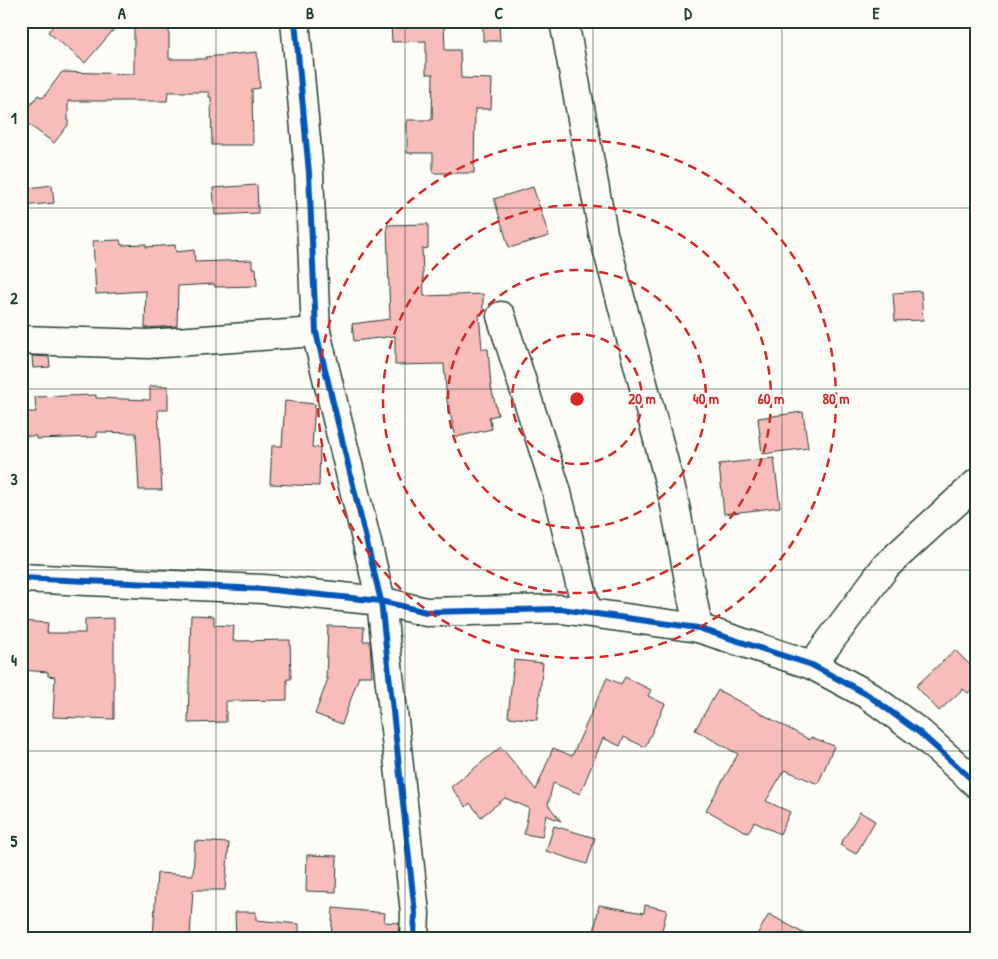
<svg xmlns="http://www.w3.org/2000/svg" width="998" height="959" font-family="'Patrick Hand',sans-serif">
	<rect width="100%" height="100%" fill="#fdfcf7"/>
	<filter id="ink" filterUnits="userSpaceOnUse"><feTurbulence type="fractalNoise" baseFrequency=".02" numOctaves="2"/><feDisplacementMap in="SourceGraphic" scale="10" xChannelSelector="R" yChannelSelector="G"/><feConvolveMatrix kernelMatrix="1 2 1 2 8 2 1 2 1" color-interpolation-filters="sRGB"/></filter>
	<g filter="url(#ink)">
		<g fill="#f9bdb9" stroke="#1f3d34">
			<polygon points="57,21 121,21 85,63 48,32"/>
			<polygon points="134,21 169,21 169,59 206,59 206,57 257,52 260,88 252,89 253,145 212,145 211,97 209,97 209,92 168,92 167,101 68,101 68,125 54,143 21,119 38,95 43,98 62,72 134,74"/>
			<polygon points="391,21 444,23 445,50 460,50 461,78 492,79 491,109 475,109 474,173 433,173 433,153 407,153 407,120 432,120 433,74 426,74 426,41 392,42"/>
			<polygon points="483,21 499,21 500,41 483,41"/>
			<polygon points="52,185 54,203 21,206 21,189"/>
			<polygon points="257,185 258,213 215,215 213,188"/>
			<polygon points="533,187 549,236 509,248 494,199"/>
			<polygon points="428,224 428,248 422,249 424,296 483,294 483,314 479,314 482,349 488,349 491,387 498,415 489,417 492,429 456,437 447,401 444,364 395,365 395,336 354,341 352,324 390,319 387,225"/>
			<polygon points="120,240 121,245 146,244 146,247 175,245 176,252 194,250 195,262 252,260 252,268 256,268 257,286 215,287 214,284 178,286 177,326 145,328 146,291 96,294 93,241"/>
			<polygon points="921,291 923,320 895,321 893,293"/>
			<polygon points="32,356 49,357 50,367 33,368"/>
			<polygon points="150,386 168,386 168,410 158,410 162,490 139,490 136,433 97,432 97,437 36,439 36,436 21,436 21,412 36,412 35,397 96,395 96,398 150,400"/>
			<polygon points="285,401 315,404 312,447 320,448 319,486 270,484 272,446 282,446"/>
			<polygon points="803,412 808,448 762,454 758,418"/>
			<polygon points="774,458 780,507 724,514 719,464"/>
			<polygon points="191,615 214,616 214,625 234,626 233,641 290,640 291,679 287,679 287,700 226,701 226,722 188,723"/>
			<polygon points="114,618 114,719 53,717 55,677 48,676 48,672 21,670 21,621 48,623 47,633 85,633 85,619"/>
			<polygon points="328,626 364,627 363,641 370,641 372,676 359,676 342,724 315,714 328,679 326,679"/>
			<polygon points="955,650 977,672 977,685 968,693 963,689 939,711 916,686"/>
			<polygon points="514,660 543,663 537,720 508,717"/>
			<polygon points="625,677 651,690 648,696 665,704 645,747 624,737 620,746 603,738 580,794 553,783 548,805 561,821 546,815 542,837 524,834 529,808 505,798 481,817 470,803 466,807 451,787 501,747 536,790 553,748 572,756 607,678 621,684"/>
			<polygon points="718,690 810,740 811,737 834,746 818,784 785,770 783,772 766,801 790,812 780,834 754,822 748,833 706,810 738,754 695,730"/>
			<polygon points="860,812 875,821 856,854 840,845"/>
			<polygon points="554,826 595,838 587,864 546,851"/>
			<polygon points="195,841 229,843 225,890 193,890 190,936 153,938 157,873 193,875"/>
			<polygon points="307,855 337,856 336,892 306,891"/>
			<polygon points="599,905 644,913 645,905 667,910 660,938 593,938"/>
			<polygon points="333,908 385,913 384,922 399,923 398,938 331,938"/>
			<polygon points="235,912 256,912 256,920 299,924 299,935 236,938"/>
			<polygon points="769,914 812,938 755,938"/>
		</g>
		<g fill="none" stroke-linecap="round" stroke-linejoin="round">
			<defs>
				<g id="minor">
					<polyline points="295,21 309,173 316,332 381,601 415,913 414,938"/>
					<polyline points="564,21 603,233 674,500 698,628"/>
					<polyline points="501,316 556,489 587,611"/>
					<polyline points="21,340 148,344 316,332"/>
					<polyline points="21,578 263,589 381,601 426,612 561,609 698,628 812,665 868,695 920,733 977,784"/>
					<polyline points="812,665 886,566 977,483"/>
				</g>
			</defs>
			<use href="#minor" stroke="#1f3d34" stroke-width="31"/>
			<use href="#minor" stroke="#fdfcf7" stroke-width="28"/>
			<defs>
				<g id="cycleway">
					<polyline points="295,21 309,173 316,332 381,601 415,913 414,938"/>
					<polyline points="21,578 263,589 381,601 426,612 561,609 698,628 812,665 868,695 920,733 977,784"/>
				</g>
			</defs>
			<use href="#cycleway" stroke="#fdfcf7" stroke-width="9"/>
			<use href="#cycleway" stroke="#0057b8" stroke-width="6"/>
		</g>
	</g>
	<path fill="none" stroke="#1f3d34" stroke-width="1" stroke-opacity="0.55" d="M216 21V938M405 21V938M593 21V938M782 21V938M21 208H977M21 389H977M21 570H977M21 751H977"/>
	<g fill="none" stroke="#d62828" stroke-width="2.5" stroke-dasharray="9 6">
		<circle cx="577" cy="399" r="65"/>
		<circle cx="577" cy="399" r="129"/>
		<circle cx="577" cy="399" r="194"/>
		<circle cx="577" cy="399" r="259"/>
	</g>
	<circle cx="577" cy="399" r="8" fill="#d62828" stroke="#fdfcf7" stroke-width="2.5"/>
	<g font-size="15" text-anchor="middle" font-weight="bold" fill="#d62828" stroke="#fdfcf7" stroke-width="4" stroke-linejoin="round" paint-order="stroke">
		<text x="642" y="404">20 m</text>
		<text x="706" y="404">40 m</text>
		<text x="771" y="404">60 m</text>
		<text x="836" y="404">80 m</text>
	</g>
	<rect width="998" height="959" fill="none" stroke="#fdfcf7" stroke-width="55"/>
	<rect x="28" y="28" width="942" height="904" fill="none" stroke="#1f3d34" stroke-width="2"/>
	<g font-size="16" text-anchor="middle" font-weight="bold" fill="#1f3d34">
		<text x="122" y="19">A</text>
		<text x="310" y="19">B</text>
		<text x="499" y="19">C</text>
		<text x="688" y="19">D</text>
		<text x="876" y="19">E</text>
		<text x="14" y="124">1</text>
		<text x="14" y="304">2</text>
		<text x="14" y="485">3</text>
		<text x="14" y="666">4</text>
		<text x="14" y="847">5</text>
	</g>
</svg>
